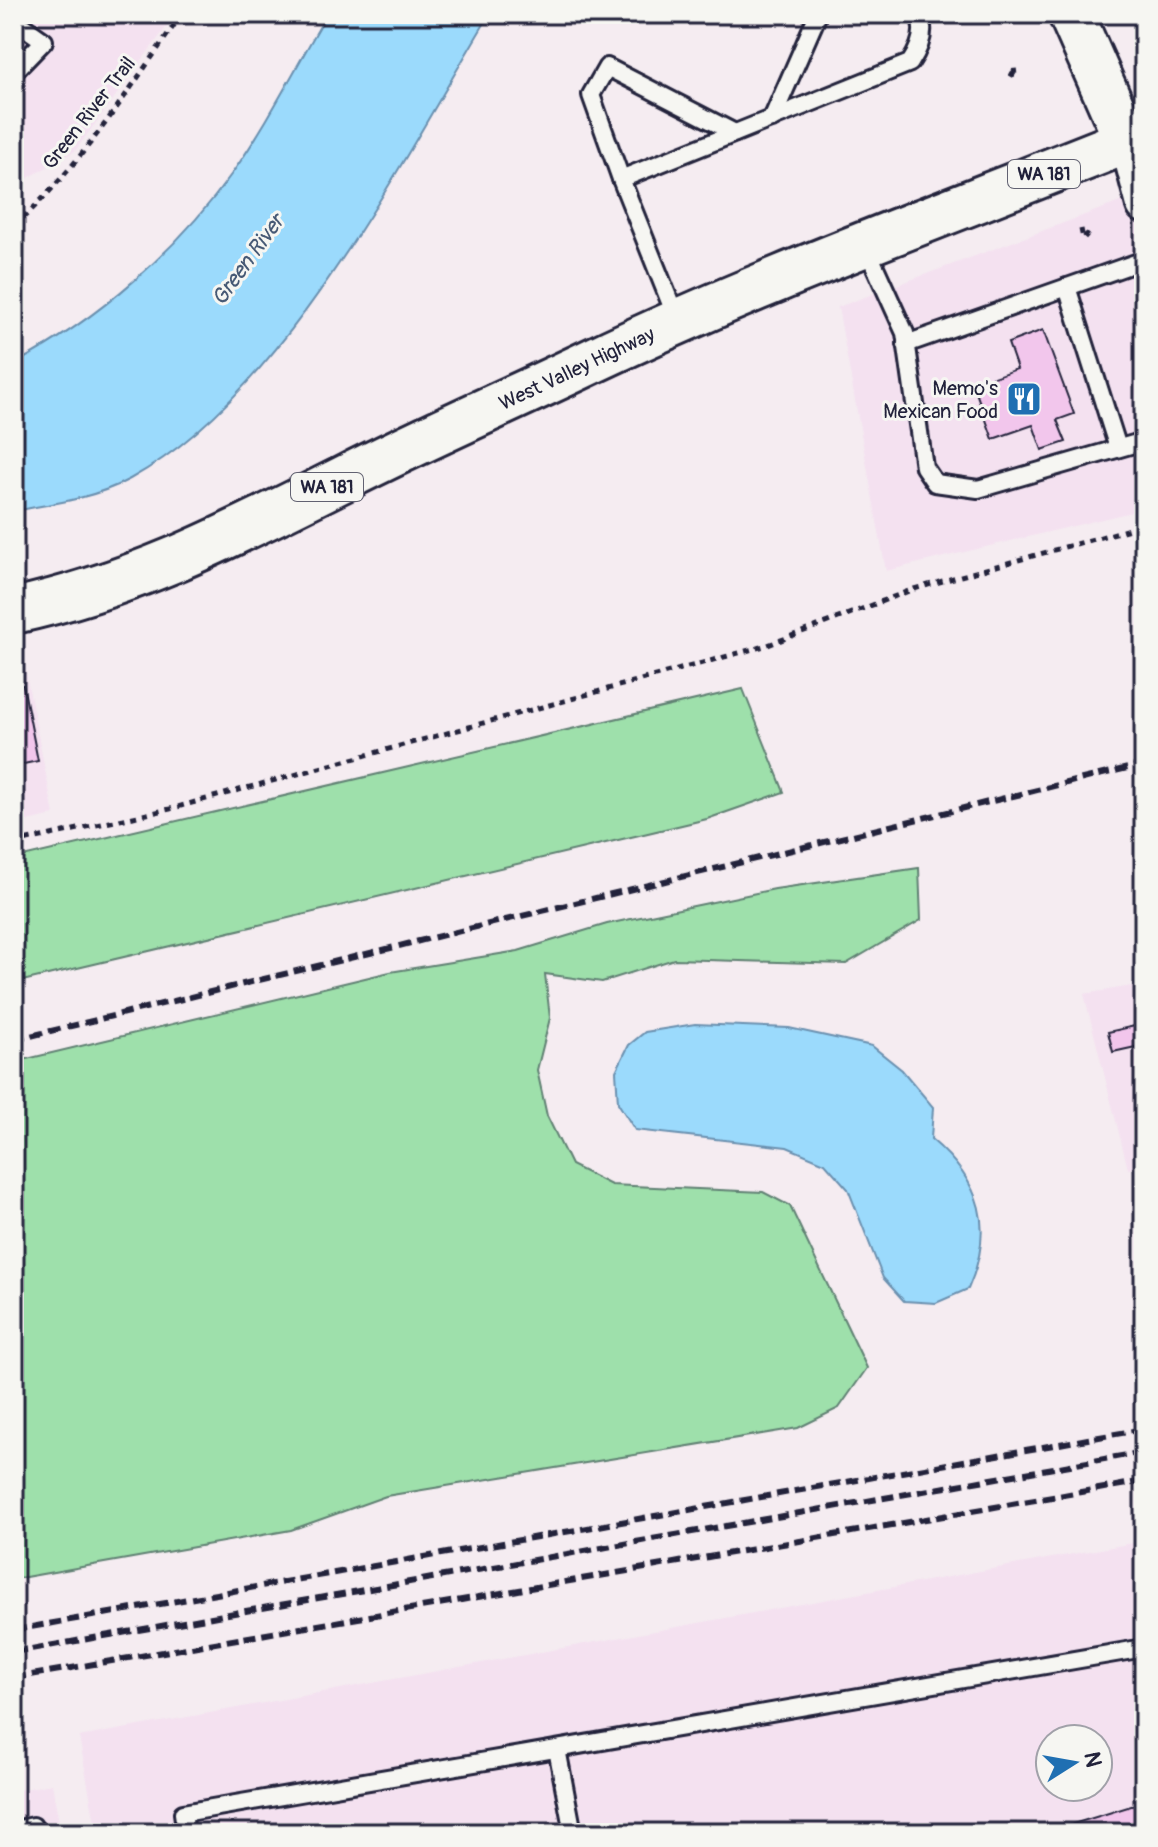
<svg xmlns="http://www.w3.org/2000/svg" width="1158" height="1847" font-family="Pangolin,sans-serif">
	<rect width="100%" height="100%" fill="#f5ecf1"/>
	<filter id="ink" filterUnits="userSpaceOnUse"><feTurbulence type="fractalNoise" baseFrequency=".0125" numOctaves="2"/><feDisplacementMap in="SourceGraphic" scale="16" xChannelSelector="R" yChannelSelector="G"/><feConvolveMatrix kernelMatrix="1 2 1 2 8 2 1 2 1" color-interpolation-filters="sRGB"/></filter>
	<g filter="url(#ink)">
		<g fill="#f4e1f0" fill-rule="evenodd">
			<polygon points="14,14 176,14 75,151 14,186"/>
			<polygon points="1144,193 1144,509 886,571 838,307"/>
			<polygon points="21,649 54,815 14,824 14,651"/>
			<polygon points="1144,984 1144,1166 1128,1169 1084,994"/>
			<path d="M1144 1541V1833H97L79 1737ZM1050 1739H1098V1787H1050Z"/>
			<polygon points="52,1784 61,1833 14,1833 14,1791"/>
		</g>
		<g fill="#9ee0ab" stroke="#608173" stroke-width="2">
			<polygon points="743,689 784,792 707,819 14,983 14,859"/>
			<polygon points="919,868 921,920 846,964 674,959 602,982 545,974 550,1018 537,1070 547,1116 571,1165 611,1185 763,1192 790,1206 867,1368 839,1408 798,1428 386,1496 291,1530 14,1579 14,1062 390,972 518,951 607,924 775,889"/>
		</g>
		<g fill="#9bdafc" stroke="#6b90af" stroke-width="2">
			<path d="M327 14H490C401 161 284 395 130 479 95 498 53 504 14 511V364C97 320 179 249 233 172 268 123 296 66 327 14Z"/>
			<path d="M695 1024 789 1028 872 1046 902 1070 933 1107 931 1139C982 1182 995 1228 968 1289L936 1303 904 1301 883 1278 848 1189 825 1163 787 1147 635 1130 618 1103 616 1071 629 1045 645 1032Z"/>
		</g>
		<g fill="#f2c6ec" stroke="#22223b" stroke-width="2">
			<polygon points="1043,330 1074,414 1057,420 1066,442 1042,450 1033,425 993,439 973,384 1017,369 1008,343"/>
			<polygon points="23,685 38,761 14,766 14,687"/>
			<polygon points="1135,1026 1140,1046 1113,1052 1108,1032"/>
			<polygon points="1144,1802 1144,1833 1044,1833"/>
		</g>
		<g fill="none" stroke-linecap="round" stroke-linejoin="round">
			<defs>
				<g id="service">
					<polyline points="14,20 44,41 14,72"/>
					<polyline points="772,119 818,14"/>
					<polyline points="621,179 591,95 607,67 735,133"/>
					<polyline points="866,247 905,333 924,467 935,483 978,489 1144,441"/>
					<polyline points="1067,287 1118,448"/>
					<path d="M678 322 621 179 910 63C920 48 927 30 918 14"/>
					<polyline points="906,344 1144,260"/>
					<polyline points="557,1749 573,1833"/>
					<polyline points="14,1830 33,1826 34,1833"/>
					<polyline points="186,1833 183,1813 1144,1648"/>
				</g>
				<polyline id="minor" points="1127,141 1144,205"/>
				<polyline id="secondary" points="1071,14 1127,141"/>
				<g id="primary">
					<path id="s1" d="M14 611C138 584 233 534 345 478 425 437 509 401 590 362 770 276 959 209 1144 134"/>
				</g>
			</defs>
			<use href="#service" stroke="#22223b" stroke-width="22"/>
			<use href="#minor" stroke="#22223b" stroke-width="40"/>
			<use href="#secondary" stroke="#22223b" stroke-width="50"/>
			<use href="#primary" stroke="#22223b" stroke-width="50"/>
			<g stroke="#22223b" stroke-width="5" stroke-dasharray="6 6" stroke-linecap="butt">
				<polyline points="1015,76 1008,72 1017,71"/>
				<path d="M14 226C81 167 131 86 182 14"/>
				<polyline points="1081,229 1083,239 1090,231"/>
				<polyline points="14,843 170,809 768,645 914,589 1144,525"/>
			</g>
			<use href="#service" stroke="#f6f6f2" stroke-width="16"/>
			<use href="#minor" stroke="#f6f6f2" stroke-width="34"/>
			<use href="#secondary" stroke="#f6f6f2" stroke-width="44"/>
			<use href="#primary" stroke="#f6f6f2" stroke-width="44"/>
			<g stroke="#22223b" stroke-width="6" stroke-dasharray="12 6" stroke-linecap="butt">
				<polyline points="14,1040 1144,764"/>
				<polyline points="14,1630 1144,1429"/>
				<polyline points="14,1652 1144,1452"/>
				<polyline points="14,1678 1144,1481"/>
			</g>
		</g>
	</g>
	<defs>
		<symbol id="restaurant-square" viewBox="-11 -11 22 22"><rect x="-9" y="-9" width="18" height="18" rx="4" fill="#1f6fb2" stroke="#f6f6f2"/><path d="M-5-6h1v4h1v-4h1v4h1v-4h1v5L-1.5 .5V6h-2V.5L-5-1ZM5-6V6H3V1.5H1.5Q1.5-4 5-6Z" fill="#fff"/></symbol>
	</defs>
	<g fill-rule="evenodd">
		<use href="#restaurant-square" x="1004" y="379" width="40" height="40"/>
	</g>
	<g text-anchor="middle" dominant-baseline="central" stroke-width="6" stroke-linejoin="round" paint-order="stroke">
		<g fill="#f6f6f2" stroke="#626272" stroke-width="2">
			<rect x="1008" y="160" width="72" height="28" rx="6"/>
			<rect x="291" y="473" width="72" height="28" rx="6"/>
		</g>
		<g font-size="18" font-weight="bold" fill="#22223b">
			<text x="1044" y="174">WA 181</text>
			<text x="327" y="487">WA 181</text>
		</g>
		<g font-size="20" fill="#22223b" stroke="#f6f6f2">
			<text transform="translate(89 113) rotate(-52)">Green River Trail</text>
			<text stroke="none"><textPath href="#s1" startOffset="614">West Valley Highway</textPath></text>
		</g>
		<g font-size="20" fill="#22223b" stroke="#f6f6f2" text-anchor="end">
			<text x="998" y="388">Memo's<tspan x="998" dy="23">Mexican Food</tspan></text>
		</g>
		<g font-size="22" font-style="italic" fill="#465975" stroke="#f6f6f2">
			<text transform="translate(248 260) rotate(-54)">Green River</text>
		</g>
	</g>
	<rect width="1158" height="1847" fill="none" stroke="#f6f6f2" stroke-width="48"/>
	<rect x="24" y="24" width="1110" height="1799" fill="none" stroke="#22223b" stroke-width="3" filter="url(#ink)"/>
	<g transform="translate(1074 1763) rotate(79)"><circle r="38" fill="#f6f6f2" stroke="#a1a1a9" stroke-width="2"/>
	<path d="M0-6L14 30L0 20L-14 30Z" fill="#1f6fb2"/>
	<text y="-12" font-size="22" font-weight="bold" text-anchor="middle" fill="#22223b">N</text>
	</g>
</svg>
